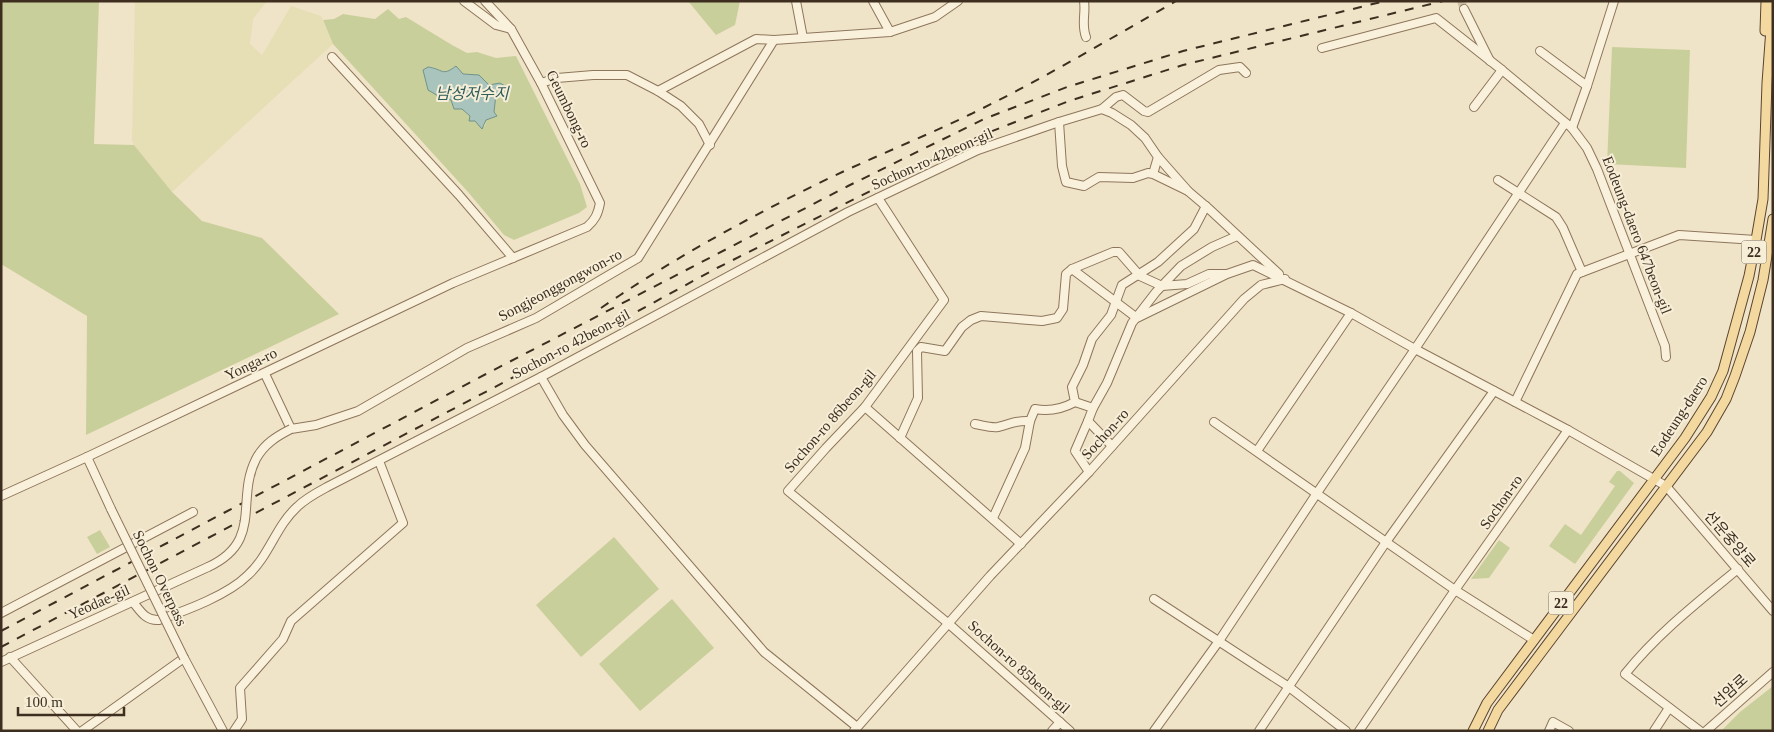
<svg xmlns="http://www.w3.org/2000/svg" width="1774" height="732" font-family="'Times New Roman','Noto Sans KR',serif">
	<rect width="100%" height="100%" fill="#f0e4c8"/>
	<polygon fill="#e6deb5" points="135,1 267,1 253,19 250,44 262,55 291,6 321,16 333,44 172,192 134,145 132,140"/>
	<g fill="#c9cf9b" fill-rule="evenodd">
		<polygon points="1,1 99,1 94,144 134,145 172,192 202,221 262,238 339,314 86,435 87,316 1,264"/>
		<polygon points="688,1 740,1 735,25 716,35"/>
		<path d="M388 9 399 19 406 17 452 45 467 53 477 52 496 58 516 56 580 184 587 207 579 213 514 240 504 235 468 192 333 44 323 20 334 19 343 14 375 19ZM428 67 435 68 442 73 479 75 489 85 500 83 504 86 496 94 494 112 497 116 486 120 485 126 475 121 462 109H454L451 100C437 96 428 85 423 70Z"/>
		<polygon points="1612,47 1690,50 1686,168 1607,164"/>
		<polygon points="1617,471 1620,471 1634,483 1575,564 1549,546 1565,524 1581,535 1615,486 1609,482"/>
		<polygon points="100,530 110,547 97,554 87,537"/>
		<polygon points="614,537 659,589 581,657 536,605"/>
		<polygon points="1499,540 1510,548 1489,578 1471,579"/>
		<polygon points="672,599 714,648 640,711 599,664"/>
		<polygon points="1773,686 1773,731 1721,731 1740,712"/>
	</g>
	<path fill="#a9c4bc" stroke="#6f938a" d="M456 66 463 74 479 75 489 85 500 83 505 86 496 94 494 112 497 116 486 120 482 129 475 121H469L470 116 462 109H454L451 100 440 97 428 90 423 70 428 67C443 69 442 77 456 66Z"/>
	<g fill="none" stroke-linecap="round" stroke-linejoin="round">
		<polyline stroke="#ccc0a6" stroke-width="8" stroke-dasharray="8 4" stroke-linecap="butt" points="1461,1 1464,9"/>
		<defs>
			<g id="minor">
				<polyline points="464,1 496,25 511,29"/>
				<polyline points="796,1 803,38"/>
				<polyline points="873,1 890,32"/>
				<path d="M1084 1C1086 14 1081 24 1086 37"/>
				<polyline points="1464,9 1490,61"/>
				<polyline points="1322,48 1436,18 1502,70 1572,128 1587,148 1597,169 1665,346 1666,357"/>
				<polyline points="1540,51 1587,86"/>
				<polyline points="332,57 459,195 513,258"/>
				<polyline points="541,83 557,78 593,75 627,75 658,91 681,106 699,124 710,145"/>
				<polyline points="658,91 756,39 774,40"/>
				<polyline points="1474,107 1502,70"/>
				<polyline points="1102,109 1116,97 1123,95 1144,111 1148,112 1219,70 1240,67 1246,73"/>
				<polyline points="1572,128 1587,86 1614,1"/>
				<polyline points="1158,157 1188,191 1208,208 1279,274"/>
				<polyline points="1153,174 1148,173 1133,178 1099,177 1084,186 1066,182 1062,166 1059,122 1102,109 1112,113 1131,125 1145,138 1158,157 1153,174 1188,191"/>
				<polyline points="1498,180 1556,217 1563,228 1582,272"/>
				<polyline points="878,198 944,300 865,407 826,448 788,491 949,624 1070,731"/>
				<polyline points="1072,269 1137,318 1227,274 1253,265 1351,313 1415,349 1568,430 1666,486 1773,611"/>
				<polyline points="265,374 291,429 316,425 358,411 467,348 536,318 638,258 774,40 890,32 935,17 958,1"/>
				<polyline points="541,377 563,415 585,445 764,652 857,727"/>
				<polyline points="1075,402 1093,408 1088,421 1112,446"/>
				<polyline points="1515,402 1577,274 1679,235 1756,240"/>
				<polyline points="865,407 1021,544"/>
				<polyline points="1093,408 1107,383 1132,323 1156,292 1181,266 1212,247 1237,236"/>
				<polyline points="1088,421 1075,451 1089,472"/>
				<polyline points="1214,422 1455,590 1534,640"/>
				<path d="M975 424C982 425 990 428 998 427 1012 424 1014 420 1030 421"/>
				<polyline points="900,438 918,398 917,351 921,347 945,351 962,327 971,320 981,316 1042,321 1057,318 1063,309 1066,274 1072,269 1113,252 1119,252 1140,276 1162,286 1187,284 1209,274 1225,274"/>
				<polyline points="1257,451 1351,313"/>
				<polyline points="87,457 111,509"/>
				<path d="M1 496 87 457 453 283 587 227C595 220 598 214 600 203L541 83 511 29 485 1"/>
				<path d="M993 518 1025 448 1030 421 1035 409C1050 412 1062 409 1075 402L1072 387 1083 365 1092 339 1111 315 1122 285 1158 262 1194 229 1206 206"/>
				<polyline points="1154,599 1289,687 1346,731"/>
				<path d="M133 602C141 612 146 621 159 620 187 610 228 595 248 575 269 556 276 526 297 507 306 498 318 492 329 486L541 377 848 212 978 150 1059 122"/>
				<polyline points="1,613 193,512"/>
				<polyline points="10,657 77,731"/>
				<polyline points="1,662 208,567"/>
				<polyline points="82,731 184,658 223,731"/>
				<polyline points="234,731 242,719 240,688 283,639 291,621 403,523 379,461"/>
				<polyline points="854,731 990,576 1089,472 1244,299 1261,285 1285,279"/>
				<polyline points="1052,731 1060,722"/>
				<polyline points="1154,731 1219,641 1317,493 1415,349 1565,123"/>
				<polyline points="1259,731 1386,542 1494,391"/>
				<polyline points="1359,731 1455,590 1568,430"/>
				<polyline points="1549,731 1553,722 1569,731"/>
				<polyline points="1654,731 1669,708"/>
				<path d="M1700 731 1625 674C1658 633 1698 602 1738 569"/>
				<polyline points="1706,731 1773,672"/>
			</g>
			<g id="major">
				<polyline points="1765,31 1766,1"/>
				<polyline points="1473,731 1487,703 1685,438 1711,397 1723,371 1749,276 1756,240 1763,199 1767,83 1773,1"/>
				<polyline points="1488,731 1498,710 1707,432 1726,399 1735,376 1750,332 1763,280 1773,219"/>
			</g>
		</defs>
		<use href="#minor" stroke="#8d765c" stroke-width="10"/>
		<use href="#major" stroke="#5b4430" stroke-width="11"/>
		<use href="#minor" stroke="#faf1dc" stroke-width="8"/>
		<use href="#major" stroke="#f3d9a0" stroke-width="9"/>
		<g stroke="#3d2e20" stroke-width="2" stroke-dasharray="9 9" stroke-linecap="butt">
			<path d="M601 308C665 264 733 226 803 191 858 163 915 141 971 114 1041 80 1108 40 1176 1"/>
			<polyline points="1,631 486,374 848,186 984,119 1067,87 1183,51 1385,1"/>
			<polyline points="1,647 607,328 717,268 982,135 1069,101 1183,65 1443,1"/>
		</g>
		<defs>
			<g id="minor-bridge">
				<polyline points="111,509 184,658"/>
				<path d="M208 567C264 541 235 500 256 459 264 444 277 436 291 429"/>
			</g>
		</defs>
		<use href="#minor-bridge" stroke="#8d765c" stroke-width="10" stroke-linecap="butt"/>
		<use href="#minor-bridge" stroke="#faf1dc" stroke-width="8"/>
	</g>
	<g text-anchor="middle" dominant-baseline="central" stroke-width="4" stroke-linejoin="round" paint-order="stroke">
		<g fill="#f7eed8" stroke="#756857" stroke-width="1">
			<rect x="1741.5" y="240.5" width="25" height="23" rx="4"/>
			<rect x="1548.5" y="591.5" width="25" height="23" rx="4"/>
		</g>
		<g font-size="14" font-weight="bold" fill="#3d2e20">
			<text x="1754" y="252">22</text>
			<text x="1561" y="603">22</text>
		</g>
		<g font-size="15" fill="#3d2e20" stroke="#f7eed8">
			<text transform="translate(569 109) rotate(64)">Geumbong-ro</text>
			<text transform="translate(932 159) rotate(-24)">Sochon-ro 42beon-gil</text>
			<text transform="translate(1637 235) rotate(69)">Eodeung-daero 647beon-gil</text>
			<text transform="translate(560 285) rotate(-28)">Songjeonggongwon-ro</text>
			<text transform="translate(571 344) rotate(-28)">Sochon-ro 42beon-gil</text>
			<text transform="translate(251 364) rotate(-26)">Yonga-ro</text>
			<text transform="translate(1679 416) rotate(-57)">Eodeung-daero</text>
			<text transform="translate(830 421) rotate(-49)">Sochon-ro 86beon-gil</text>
			<text transform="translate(1105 434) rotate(-48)">Sochon-ro</text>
			<text transform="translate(1501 502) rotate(-55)">Sochon-ro</text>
			<text transform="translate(1730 539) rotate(49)">선운중앙로</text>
			<text transform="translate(160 578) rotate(64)">Sochon Overpass</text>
			<text transform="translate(99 602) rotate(-24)">Yeodae-gil</text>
			<text transform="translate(1019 667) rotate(42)">Sochon-ro 85beon-gil</text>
			<text transform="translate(1730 691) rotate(-42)">선암로</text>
		</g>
		<g font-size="16" font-style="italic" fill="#2f5d5a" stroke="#f7eed8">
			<text x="472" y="93">남성저수지</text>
		</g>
	</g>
	<rect width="1774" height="732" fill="none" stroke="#3d2e20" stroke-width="5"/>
	<path d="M18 707v8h106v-8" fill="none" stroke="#3d2e20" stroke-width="2.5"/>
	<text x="25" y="707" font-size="15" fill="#3d2e20" stroke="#f7eed8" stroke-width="4" paint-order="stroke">100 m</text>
</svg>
